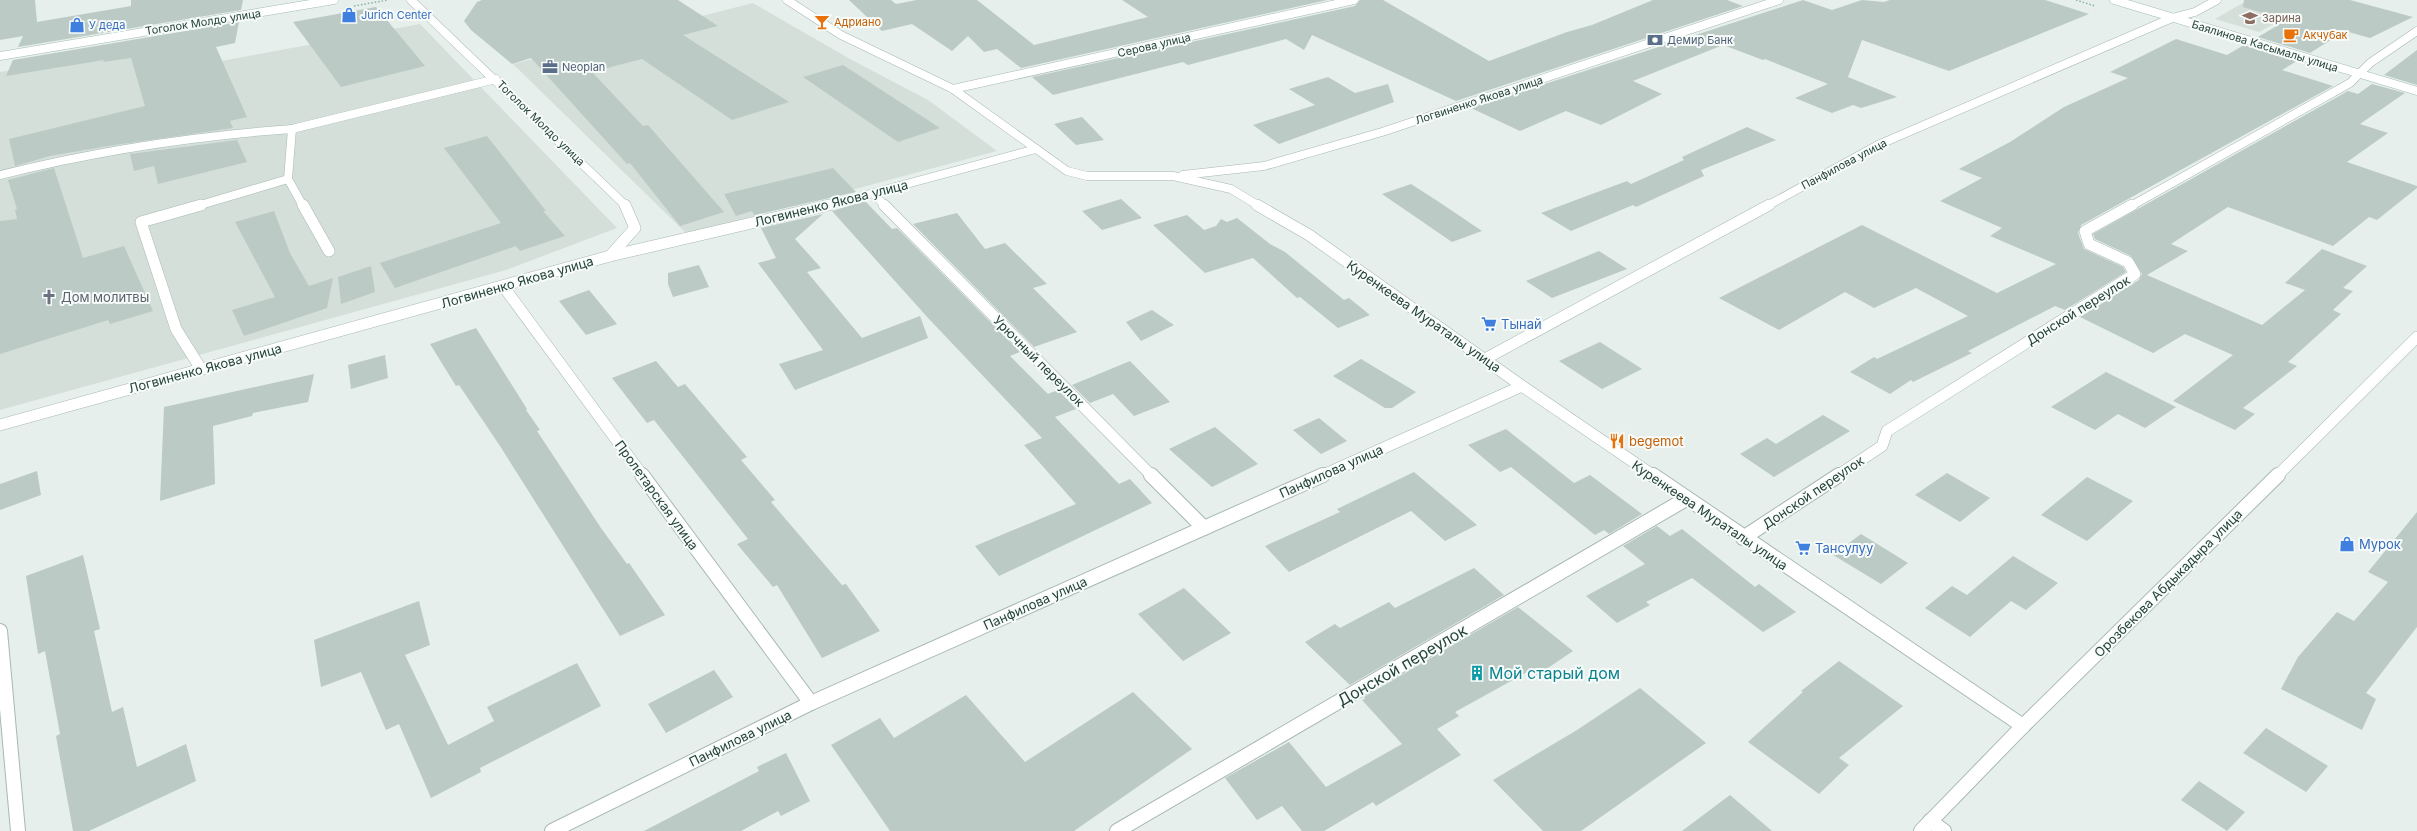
<svg xmlns="http://www.w3.org/2000/svg" width="2417" height="831" font-family="Inter,sans-serif">
	<rect width="100%" height="100%" fill="#e6efeb"/>
	<g fill="#d4dfda">
		<polygon points="2248,0 2301,9 2259,32 2215,19"/>
		<polygon points="753,3 850,59 928,100 997,151 687,234 513,64"/>
		<polygon points="420,24 617,228 506,270 0,410 0,72 205,36 211,63"/>
	</g>
	<g fill="#bbcac4">
		<polygon points="0,0 35,0 37,22 131,6 131,0 243,0 241,10 18,47 23,36 0,40"/>
		<polygon points="482,0 678,0 718,26 683,35 789,102 732,120 642,59 592,72 643,126 648,125 724,212 680,226 630,163 627,164 531,58 512,64 471,30 464,21 477,2"/>
		<polygon points="849,0 891,0 896,4 917,0 977,0 1034,45 1148,17 1122,0 1327,0 1021,68 997,49 984,52 968,36 952,51 912,24 882,31"/>
		<polygon points="1360,0 1383,0 1489,61 1567,32 1592,25 1653,0 1727,0 1743,6 1456,101 1312,35 1304,50 1286,39 1188,65 1183,62 1053,95 1032,77 1355,6"/>
		<polygon points="1803,0 1832,10 1862,0 1884,2 1890,0 2045,0 2089,14 1949,71 1862,40 1848,77 1897,97 1861,108 1853,105 1832,113 1795,98 1828,84 1765,59 1763,60 1723,45 1633,81 1662,94 1601,125 1566,111 1520,131 1471,108"/>
		<polygon points="2244,0 2350,0 2413,17 2370,38 2345,31 2310,53 2258,37 2287,20 2243,7"/>
		<polygon points="376,7 425,66 341,87 293,22"/>
		<polygon points="239,22 235,43 216,47 247,117 230,121 233,128 108,146 50,156 15,166 9,139 145,106 131,58 103,62 104,60 6,76 13,60"/>
		<polygon points="2176,39 2227,55 2244,45 2297,61 2282,70 2333,86 2081,225 2078,233 2084,249 2123,267 2126,272 2065,310 2055,306 1968,351 1972,353 1913,382 1911,380 1890,394 1850,372 1874,357 1877,359 1968,316 1916,288 1874,308 1845,292 1779,330 1719,298 1862,225 1997,293 2056,264 1990,236 2002,228 1940,201 1982,178 1959,169 2010,142 2064,107 2128,78 2110,72"/>
		<polygon points="2417,50 2417,85 2384,75"/>
		<polygon points="843,65 940,128 898,142 803,77"/>
		<polygon points="1328,77 1355,93 1388,84 1394,102 1279,144 1253,125 1315,105 1289,89"/>
		<polygon points="2372,84 2405,93 2360,124 2388,133 2347,162 2417,186 2417,188 2377,220 2369,217 2333,246 2228,207 2171,244 2188,251 2147,275 2262,325 2305,290 2285,283 2322,249 2367,266 2343,288 2353,291 2333,310 2341,314 2288,362 2297,366 2243,408 2255,414 2235,430 2173,401 2233,355 2185,334 2153,353 2080,317 2139,280 2142,274 2131,256 2095,239 2093,234 2348,91 2358,94"/>
		<polygon points="1082,117 1104,140 1076,145 1054,124"/>
		<polygon points="1747,127 1776,140 1701,170 1704,176 1636,207 1633,205 1571,231 1541,213 1627,181 1631,184 1684,160 1682,157"/>
		<polygon points="487,136 546,211 543,211 565,236 520,251 516,246 395,288 380,263 501,223 444,148"/>
		<polygon points="237,140 247,162 158,184 154,166 134,171 130,154"/>
		<polygon points="54,168 83,258 124,246 153,311 110,324 108,320 0,354 0,221 17,219 15,210 17,209 8,180"/>
		<polygon points="833,168 856,192 754,215 752,211 736,216 724,194"/>
		<polygon points="1411,184 1439,202 1482,231 1452,242 1382,194"/>
		<polygon points="1121,199 1142,218 1102,230 1082,211"/>
		<polygon points="865,201 892,229 897,228 1020,352 1010,356 1048,394 1058,390 1076,409 1055,417 1119,484 1130,479 1152,503 999,576 975,546 1076,504 1024,445 1042,438 929,319 832,211"/>
		<polygon points="274,211 290,253 309,286 333,278 327,308 244,336 232,310 275,297 235,222"/>
		<polygon points="957,213 985,249 1005,243 1047,284 1033,288 1077,332 1034,347 913,224"/>
		<polygon points="823,214 795,239 821,268 807,272 862,338 920,316 928,338 795,390 779,364 823,350 758,263 776,258 761,228"/>
		<polygon points="1187,215 1204,230 1216,226 1221,219 1227,222 1237,218 1270,244 1285,252 1344,300 1349,298 1370,315 1338,328 1300,297 1297,298 1253,258 1205,273 1153,225"/>
		<polygon points="1599,251 1627,269 1552,298 1526,281"/>
		<polygon points="699,265 709,287 673,297 668,284 668,273"/>
		<polygon points="371,266 375,292 341,304 338,277"/>
		<polygon points="589,290 617,324 586,335 559,301"/>
		<polygon points="1152,310 1174,325 1141,341 1126,322"/>
		<polygon points="476,328 527,409 526,410 540,430 537,431 601,528 627,564 629,563 665,615 620,636 500,446 459,385 456,386 430,344"/>
		<polygon points="1600,342 1642,369 1602,389 1559,361"/>
		<polygon points="385,355 388,378 351,389 348,365"/>
		<polygon points="1361,359 1416,392 1392,408 1385,408 1333,376"/>
		<polygon points="656,361 678,387 685,384 747,457 741,460 775,500 771,502 842,585 846,584 880,631 822,658 777,585 773,587 737,544 748,539 654,420 647,423 612,378"/>
		<polygon points="1130,361 1170,402 1134,416 1113,394 1090,403 1072,385"/>
		<polygon points="2106,372 2176,407 2145,428 2118,414 2095,430 2051,407"/>
		<polygon points="314,374 308,402 253,413 252,416 213,426 215,484 160,501 164,407"/>
		<polygon points="1823,415 1850,431 1774,477 1740,454 1767,438 1776,444"/>
		<polygon points="1319,418 1347,441 1321,454 1293,430"/>
		<polygon points="1215,427 1258,464 1212,487 1169,449"/>
		<polygon points="1506,429 1574,483 1590,475 1642,514 1609,534 1604,530 1595,535 1511,467 1500,472 1468,445"/>
		<polygon points="37,471 41,495 0,510 0,484"/>
		<polygon points="1414,472 1477,525 1445,541 1411,511 1289,572 1265,546 1340,512 1337,509"/>
		<polygon points="1947,473 1990,498 1960,522 1915,495"/>
		<polygon points="2087,477 2133,501 2087,541 2041,515"/>
		<polygon points="2417,512 2417,627 2366,693 2376,699 2362,730 2281,689 2298,657 2337,612 2354,621 2388,582 2368,572"/>
		<polygon points="1657,526 1670,536 1682,529 1755,587 1759,584 1796,612 1763,632 1692,578 1646,602 1650,605 1617,623 1586,596 1645,564 1623,546"/>
		<polygon points="1861,534 1908,563 1881,584 1833,555"/>
		<polygon points="83,555 100,629 94,631 112,712 123,707 137,767 186,744 196,781 89,831 73,831 56,736 60,734 45,651 38,654 26,576"/>
		<polygon points="2013,556 2058,583 2026,610 2011,601 1970,637 1925,608 1952,586 1967,595"/>
		<polygon points="1474,568 1504,595 1350,685 1305,642 1335,624 1340,628 1389,602 1395,608"/>
		<polygon points="1184,588 1231,633 1183,661 1138,614"/>
		<polygon points="419,601 430,645 405,655 448,745 494,721 487,707 577,663 601,706 480,768 481,772 431,798 399,724 386,730 361,672 321,687 314,640"/>
		<polygon points="1518,607 1573,651 1536,676 1529,671 1455,712 1459,716 1437,729 1461,755 1376,806 1373,802 1324,831 1302,831 1282,806 1257,820 1225,778 1289,742 1326,787 1402,744 1362,700 1365,699 1364,697"/>
		<polygon points="1839,661 1903,706 1839,758 1849,765 1819,794 1748,742 1803,692 1801,691"/>
		<polygon points="714,670 733,697 666,733 648,704"/>
		<polygon points="1640,688 1706,743 1581,831 1543,831 1493,780 1577,730"/>
		<polygon points="1133,692 1192,749 1074,831 890,831 831,745 880,718 894,738 966,695 1025,762"/>
		<polygon points="2266,728 2328,766 2306,792 2243,753"/>
		<polygon points="786,753 810,801 781,816 778,811 741,831 644,831 759,771 757,767"/>
		<polygon points="2199,781 2245,812 2227,831 2181,800"/>
		<polygon points="1730,795 1772,831 1682,831"/>
	</g>
	<g fill="none" stroke-linecap="round" stroke-linejoin="round">
		<defs>
			<g id="minor-far2">
				<polyline points="411,0 626,206"/>
				<polyline points="787,0 841,35 953,89 1067,171 1087,176 1173,176 1231,189 1259,206"/>
				<polyline points="953,89 1354,0"/>
				<polyline points="292,129 496,79"/>
				<path d="M0 175C96 151 193 136 292 129L288 179 303 206"/>
				<polyline points="1183,175 1264,166 1382,132 1779,0"/>
				<polyline points="874,194 885,206"/>
				<polyline points="197,206 288,179"/>
				<polyline points="825,206 1036,149"/>
				<polyline points="1767,206 1878,145 2172,18 2195,12 2217,0"/>
				<polyline points="2131,206 2350,83 2370,63 2417,31"/>
			</g>
			<g id="minor-far1">
				<polyline points="201,205 141,222 176,329 201,369"/>
				<polyline points="303,205 329,251"/>
				<polyline points="884,205 1152,476"/>
				<polyline points="1257,205 1309,235 1522,386 1654,476"/>
				<polyline points="610,256 635,228 625,205"/>
				<polyline points="503,286 643,476"/>
				<polyline points="1485,359 1769,205"/>
				<polyline points="0,425 610,256 829,205"/>
				<polyline points="1321,476 1522,386"/>
				<polyline points="1837,476 1882,446 1887,431 2135,274 2128,262 2089,244 2085,231 2132,205"/>
			</g>
			<g id="minor">
				<polyline points="642,475 811,703"/>
				<polyline points="1151,475 1204,528"/>
				<polyline points="1653,475 2023,726"/>
				<polyline points="1743,538 1839,475"/>
				<polyline points="0,631 18,831"/>
				<polyline points="552,831 811,703 1323,475"/>
				<polyline points="1117,831 1686,499"/>
			</g>
			<polyline id="tertiary-far1" points="2277,476 2417,337"/>
			<g id="tertiary">
				<polyline points="1930,821 1944,831"/>
				<polyline points="1921,831 2023,726 2278,475"/>
			</g>
			<g id="secondary">
				<polyline points="2114,0 2417,91"/>
				<polyline points="0,56 334,0"/>
			</g>
		</defs>
		<use href="#minor-far2" stroke="#a8b8b2" stroke-width="9"/>
		<use href="#minor-far1" stroke="#a8b8b2" stroke-width="12"/>
		<use href="#minor" stroke="#a8b8b2" stroke-width="16"/>
		<use href="#tertiary-far1" stroke="#a8b8b2" stroke-width="12"/>
		<use href="#tertiary" stroke="#a8b8b2" stroke-width="16"/>
		<use href="#secondary" stroke="#a4bbb3" stroke-width="9"/>
		<g stroke="#86b3a5" stroke-width="1.5" stroke-dasharray="1.5 2" stroke-linecap="butt">
			<polyline points="2076,0 2095,6"/>
			<polyline points="354,6 388,0"/>
		</g>
		<use href="#minor-far2" stroke="#fff" stroke-width="8"/>
		<use href="#minor-far1" stroke="#fff" stroke-width="11"/>
		<use href="#minor" stroke="#fff" stroke-width="14"/>
		<use href="#tertiary-far1" stroke="#fff" stroke-width="11"/>
		<use href="#tertiary" stroke="#fff" stroke-width="14"/>
		<use href="#secondary" stroke="#fff" stroke-width="8"/>
	</g>
	<defs>
		<symbol id="shop-bare" viewBox="-9 -9 18 18"><path d="M-5-2.5h2.3a2.7 3.5 0 0 1 5.4 0H5L5.5 6h-11ZM-1.5-2.5h3a1.5 2.3 0 0 0-3 0Z" fill="#3f7fe0" stroke="#f7fbf9" stroke-width="2.5" paint-order="stroke"/></symbol>
		<symbol id="school-bare" viewBox="-9 -9 18 18"><path d="M0-5L7-2L0 1L-7-2ZM-4 1L0 2.5L4 1V4Q0 6-4 4Z" fill="#8d6e63" stroke="#f7fbf9" stroke-width="2.5" paint-order="stroke"/></symbol>
		<symbol id="bar-bare" viewBox="-9 -9 18 18"><path d="M-6-5H6L.8 .8V4.5H3.5V6h-7V4.5H-.8V.8Z" fill="#e8710a" stroke="#f7fbf9" stroke-width="2.5" paint-order="stroke"/></symbol>
		<symbol id="cafe-bare" viewBox="-9 -9 18 18"><path d="M-5.5-4.5H6V0H3Q3 3.5 0 3.5H-2.5Q-5.5 3.5-5.5 0ZM3-3.2v2h1.7v-2ZM-6 4.5H4V6H-6Z" fill="#e8710a" stroke="#f7fbf9" stroke-width="2.5" paint-order="stroke"/></symbol>
		<symbol id="bank-bare" viewBox="-9 -9 18 18"><path d="M-6-4H6V4H-6ZM0-2.3a2.3 2.3 0 1 0 0 4.6a2.3 2.3 0 1 0 0-4.6Z" fill="#5c6f8a" stroke="#f7fbf9" stroke-width="2.5" paint-order="stroke"/></symbol>
		<symbol id="office-bare" viewBox="-9 -9 18 18"><path d="M-6-3h4V-5.5h4V-3h4V5H-6ZM-1-4.5V-3h2v-1.5ZM-6 0V1H6V0Z" fill="#5c6f8a" stroke="#f7fbf9" stroke-width="2.5" paint-order="stroke"/></symbol>
		<symbol id="church-bare" viewBox="-9 -9 18 18"><path d="M-1.2-6h2.4v3.5h3.3v2.4h-3.3V6h-2.4V-.1h-3.3v-2.4h3.3Z" fill="#6b7280" stroke="#f7fbf9" stroke-width="2.5" paint-order="stroke"/></symbol>
		<symbol id="supermarket-bare" viewBox="-9 -9 18 18"><path d="M-6-5.5h2.5l.6 2H6L4.5 2H-2.5L-4.4-4H-6ZM-1.5 3.2a1.3 1.3 0 1 0 .1 0ZM3 3.2a1.3 1.3 0 1 0 .1 0Z" fill="#3f7fe0" stroke="#f7fbf9" stroke-width="2.5" paint-order="stroke"/></symbol>
		<symbol id="restaurant-bare" viewBox="-9 -9 18 18"><path d="M-5-6h1v4h1v-4h1v4h1v-4h1v5L-1.5 .5V6h-2V.5L-5-1ZM5-6V6H3V1.5H1.5Q1.5-4 5-6Z" fill="#e8710a" stroke="#f7fbf9" stroke-width="2.5" paint-order="stroke"/></symbol>
		<symbol id="building-bare" viewBox="-9 -9 18 18"><path d="M-4-6H4V6H1V3H-1V6H-4ZM-2.5-4.3h1.7v1.8h-1.7ZM.8-4.3h1.7v1.8H.8ZM-2.5-1h1.7V.8h-1.7ZM.8-1h1.7V.8H.8Z" fill="#0f9aa8" stroke="#f7fbf9" stroke-width="2.5" paint-order="stroke"/></symbol>
	</defs>
	<g fill-rule="evenodd">
		<use href="#shop-bare" x="338" y="4" width="22" height="22"/>
		<use href="#school-bare" x="2239" y="7" width="22" height="22"/>
		<use href="#bar-bare" x="811" y="11" width="22" height="22"/>
		<use href="#shop-bare" x="66" y="14" width="22" height="22"/>
		<use href="#cafe-bare" x="2280" y="24" width="22" height="22"/>
		<use href="#bank-bare" x="1644" y="29" width="22" height="22"/>
		<use href="#office-bare" x="539" y="56" width="22" height="22"/>
		<use href="#church-bare" x="38" y="286" width="22" height="22"/>
		<use href="#supermarket-bare" x="1478" y="313" width="22" height="22"/>
		<use href="#restaurant-bare" x="1606" y="430" width="22" height="22"/>
		<use href="#shop-bare" x="2336" y="533" width="22" height="22"/>
		<use href="#supermarket-bare" x="1792" y="537" width="22" height="22"/>
		<use href="#building-bare" x="1466" y="662" width="22" height="22"/>
	</g>
	<g text-anchor="middle" dominant-baseline="central" stroke-width="4" stroke-linejoin="round" paint-order="stroke">
		<g font-size="11" fill="#366cbe" stroke="#f7fbf9" text-anchor="start">
			<text x="361" y="15">Jurich Center</text>
			<text x="89" y="25">У деда</text>
		</g>
		<g font-size="11" fill="#785e54" stroke="#f7fbf9" text-anchor="start">
			<text x="2262" y="18">Зарина</text>
		</g>
		<g font-size="11" fill="#24423a" stroke="#f7fbf9">
			<text transform="translate(203 22) rotate(-9)">Тоголок Молдо улица</text>
			<text transform="translate(1154 45) rotate(-13)">Серова улица</text>
			<text transform="translate(2265 46) rotate(17)">Баялинова Касымалы улица</text>
			<text transform="translate(1479 100) rotate(-18)">Логвиненко Якова улица</text>
			<text transform="translate(541 123) rotate(44)">Тоголок Молдо улица</text>
			<text transform="translate(1844 164) rotate(-28)">Панфилова улица</text>
		</g>
		<g font-size="11" fill="#c56008" stroke="#f7fbf9" text-anchor="start">
			<text x="834" y="22">Адриано</text>
			<text x="2303" y="35">Акчубак</text>
		</g>
		<g font-size="11" fill="#4e5e75" stroke="#f7fbf9" text-anchor="start">
			<text x="1667" y="40">Демир Банк</text>
			<text x="562" y="67">Neoplan</text>
		</g>
		<g font-size="13" fill="#24423a" stroke="#f7fbf9">
			<text transform="translate(831 203) rotate(-14)">Логвиненко Якова улица</text>
			<text transform="translate(517 282) rotate(-16)">Логвиненко Якова улица</text>
			<text transform="translate(2078 310) rotate(-32)">Донской переулок</text>
			<text transform="translate(1424 316) rotate(35)">Куренкеева Мураталы улица</text>
			<text transform="translate(1039 361) rotate(45)">Урючный переулок</text>
			<text transform="translate(205 368) rotate(-15)">Логвиненко Якова улица</text>
			<text transform="translate(1331 471) rotate(-24)">Панфилова улица</text>
			<text transform="translate(1813 492) rotate(-34)">Донской переулок</text>
			<text transform="translate(657 495) rotate(54)">Пролетарская улица</text>
			<text transform="translate(1710 515) rotate(34)">Куренкеева Мураталы улица</text>
			<text transform="translate(2168 583) rotate(-45)">Орозбекова Абдыкадыра улица</text>
			<text transform="translate(1035 603) rotate(-24)">Панфилова улица</text>
			<text transform="translate(740 738) rotate(-26)">Панфилова улица</text>
		</g>
		<g font-size="13" fill="#5b616d" stroke="#f7fbf9" text-anchor="start">
			<text x="61" y="297">Дом молитвы</text>
		</g>
		<g font-size="13" fill="#366cbe" stroke="#f7fbf9" text-anchor="start">
			<text x="1501" y="324">Тынай</text>
			<text x="2359" y="544">Мурок</text>
			<text x="1815" y="548">Тансулуу</text>
		</g>
		<g font-size="13" fill="#c56008" stroke="#f7fbf9" text-anchor="start">
			<text x="1629" y="441">begemot</text>
		</g>
		<g font-size="16" fill="#24423a" stroke="#f7fbf9">
			<text transform="translate(1402 665) rotate(-30)">Донской переулок</text>
		</g>
		<g font-size="16" fill="#0d838f" stroke="#f7fbf9" text-anchor="start">
			<text x="1489" y="673">Мой старый дом</text>
		</g>
	</g>
</svg>
